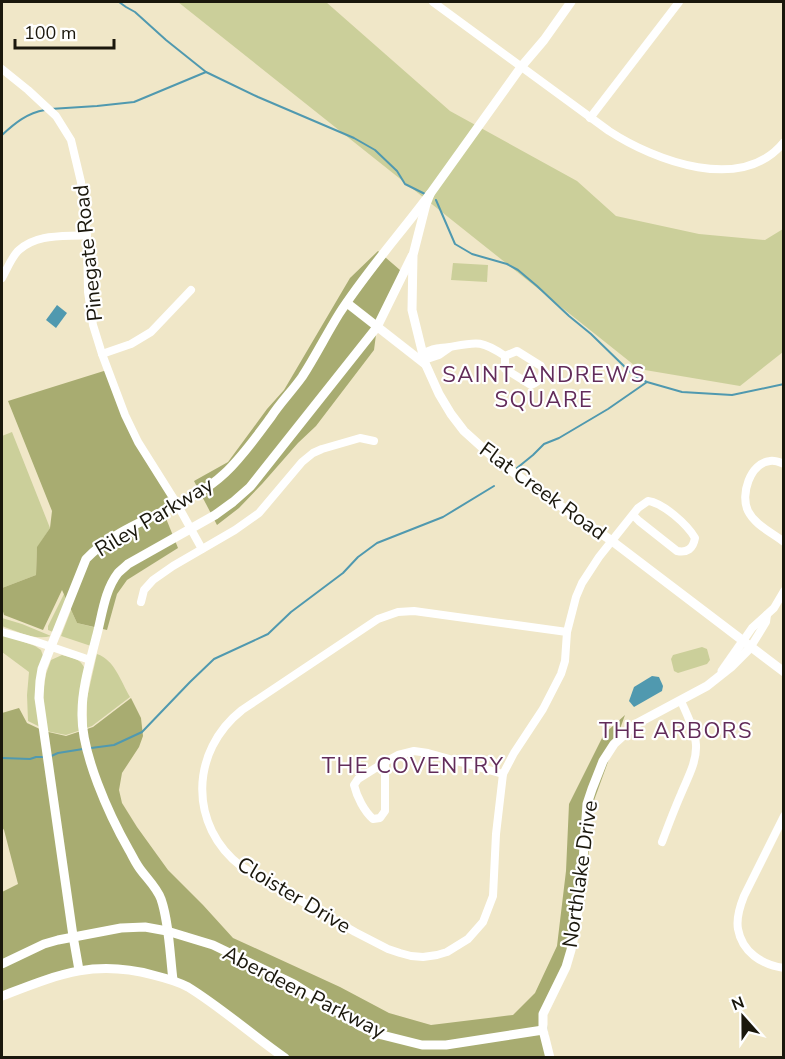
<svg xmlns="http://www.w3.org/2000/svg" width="785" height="1059" font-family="'Nunito Sans',sans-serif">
	<rect width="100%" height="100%" fill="#f0e7c8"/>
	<g fill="#cbcf9a">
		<polygon points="178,2 326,2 450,111 577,181 616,216 699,234 765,240 783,229 783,352 740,386 639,369"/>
		<polygon points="453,263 488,265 487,282 451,280"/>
		<polygon points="12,432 50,528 37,548 36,575 2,588 2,436"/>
		<polygon points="68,586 66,606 53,632 48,630 48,626"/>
		<polygon points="71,610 77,623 97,628 91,646 61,636"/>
		<path d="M2 618 22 624 51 636C34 641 17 631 2 626Z"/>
		<polygon points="2,634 35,646 41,650 44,659 42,728 28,721 27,695 29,672 2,652"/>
		<polygon points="702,647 707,649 710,660 707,664 678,673 674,671 671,659 673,655"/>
		<path d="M97 654C115 660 121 682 130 697L92 726 87 728V698Z"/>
		<path d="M62 655C75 659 82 658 86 673L81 730 66 735 46 731 43 693 46 674 51 660Z"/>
	</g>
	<g fill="#a8ac71">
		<polygon points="378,251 400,270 396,288 377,327 374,350 316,426 298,443 262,484 239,508 217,525 194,481 228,462 267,409 284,390 350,278"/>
		<polygon points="107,370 134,433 177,504 163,511 178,548 127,580 117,594 107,630 77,623 62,590 43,630 4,615 2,608 2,588 36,575 37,547 50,528 52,511 8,401"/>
		<polygon points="131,698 141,718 143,736 139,747 122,773 119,790 122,803 137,827 168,870 203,905 233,938 340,987 389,1013 431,1025 513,1015 535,993 557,946 566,871 569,804 604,734 625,715 592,806 586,889 576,948 545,1008 551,1057 286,1057 173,980 140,971 79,970 2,997 2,892 18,884 4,830 2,827 2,713 19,708 27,723 44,731 66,736 93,727"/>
	</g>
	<g fill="#5099af">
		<polygon points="57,305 67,313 56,328 46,320"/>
		<polygon points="652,676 659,677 663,686 662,691 634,707 629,701 634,687"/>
	</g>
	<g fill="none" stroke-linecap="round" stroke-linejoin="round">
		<g stroke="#5099af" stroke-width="2">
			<polyline points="119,2 126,7 135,12 166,40 206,72 258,97 354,138 375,150 397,171 405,184 425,194"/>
			<polyline points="50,109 97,106 134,102 206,72"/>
			<path d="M2 135C15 123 27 113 45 110"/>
			<polyline points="436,200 455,244 472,254 507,264 518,270 537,286 569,316 591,334 628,370 638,378 647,382 682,392 732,395 784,384"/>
			<polyline points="517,468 533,455 544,444 559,438 608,409 647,382"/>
			<polyline points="91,748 114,745 142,732 190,682 214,659 268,634 291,612 343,573 358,557 377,543 443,517 494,486"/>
			<polyline points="49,757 58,753 83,749"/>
			<polyline points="2,758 30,759 36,757 43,757"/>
		</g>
		<g stroke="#fff" stroke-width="8">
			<path d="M433 2 609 131C655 161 742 194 784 142"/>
			<polyline points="2,69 28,90 56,116 71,140 81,182 87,235 88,292 93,325 102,354 125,415 138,442 177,504 202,549"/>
			<polyline points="590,118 679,2"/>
			<path d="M2 278C7 269 12 256 19 250 38 233 64 237 87 235"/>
			<path d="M517 351 541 366C546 374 539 382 531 385L505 369V356Z"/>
			<polyline points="102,354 131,344 151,332 191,290"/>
			<path d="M422 354C428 351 434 348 440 348 446 347 445 348 450 347 477 342 481 340 505 356"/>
			<polyline points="424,360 439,355 449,348"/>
			<path d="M784 464C779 462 775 460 770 461 750 463 740 495 748 511 755 525 771 532 784 542"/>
			<polyline points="141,602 144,590 153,580 173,566 235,530 259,513 302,462 313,453 322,449 360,438 374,441"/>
			<polyline points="2,632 34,641 90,660"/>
			<path d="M567 632 414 611 398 612 378 619 242 710C190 751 188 826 242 867L355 932 388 949 400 953 411 956 423 957 437 955 447 952 468 939 483 922 493 896 496 834 503 774 514 753 543 709 561 674 565 661 567 632 576 597 582 583 599 557 638 508 648 501C663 503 687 524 695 538 693 549 687 553 677 551L639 521 633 515"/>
			<polyline points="743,641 752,628 774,608 784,591"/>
			<polyline points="750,648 766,622 767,615"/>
			<path d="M385 762V811L380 818 373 819C364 811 357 797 354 785L358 779Z"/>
			<polyline points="385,762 398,755 414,751 428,753 503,774"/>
			<path d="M784 816 744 896C740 906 736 918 738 929 742 952 762 965 784 968"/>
			<path d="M662 842C668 826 674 810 681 794 687 779 697 762 696 745 695 730 687 715 681 701"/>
		</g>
		<g stroke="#fff" stroke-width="9">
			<polyline points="571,2 544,40 521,67 430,194 426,204 413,255 412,310 425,363 439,394 451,414 464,431 495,459 540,492 612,541 784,672"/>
			<polyline points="347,303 425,364"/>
			<polyline points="722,671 743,641"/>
			<polyline points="2,964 44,944 58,940 121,928 145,927 167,931 213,945 294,984 360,1026 382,1035 422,1045 446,1045 543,1030"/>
			<path d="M79 970 73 936 39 698 40 681 42 669 86 559C124 519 185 511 225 473 242 457 257 436 271 417 280 403 292 391 302 377 315 357 326 335 339 314 366 272 400 234 430 194"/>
			<path d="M173 980C170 956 169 922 161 899 156 886 145 877 138 866 134 860 132 855 129 850 109 815 81 753 82 713 82 688 90 662 96 638 102 617 104 591 118 573 121 570 125 567 128 564L215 515 233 502 250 487 377 327 412 256"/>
			<path d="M2 996C57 975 93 959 153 975 165 978 177 981 188 987 222 1008 252 1035 285 1058"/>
			<polyline points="550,1058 543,1030 543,1014 566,967 571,950 575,933 581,889 587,804 592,789 603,761 614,744 636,724 707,686 731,667 750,648"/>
		</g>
	</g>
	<g text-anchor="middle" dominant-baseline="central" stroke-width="4.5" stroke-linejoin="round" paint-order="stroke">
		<g font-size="21" fill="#1a170c" stroke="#fff">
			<text transform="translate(88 253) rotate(-96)">Pinegate Road</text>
			<text transform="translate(543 491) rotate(36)">Flat Creek Road</text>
			<text transform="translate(154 517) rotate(-31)">Riley Parkway</text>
			<text transform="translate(580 874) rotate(-82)">Northlake Drive</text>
			<text transform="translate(294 895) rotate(31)">Cloister Drive</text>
			<text transform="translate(304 992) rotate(27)">Aberdeen Parkway</text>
		</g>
		<g font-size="22" letter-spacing="1.5" fill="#622c5a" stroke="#fff">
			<text x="544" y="375">SAINT ANDREWS<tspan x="544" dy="25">SQUARE</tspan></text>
			<text x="676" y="731">THE ARBORS</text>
			<text x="413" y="766">THE COVENTRY</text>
		</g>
	</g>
	<rect width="785" height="1059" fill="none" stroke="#1a170c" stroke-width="6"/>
	<g transform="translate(743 1017) rotate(339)" stroke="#ffffff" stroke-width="4.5" paint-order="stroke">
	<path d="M0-4.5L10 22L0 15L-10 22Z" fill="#1a170c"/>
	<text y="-9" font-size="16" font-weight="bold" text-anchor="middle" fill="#1a170c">N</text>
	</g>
	<path d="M15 39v9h99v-9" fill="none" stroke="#1a170c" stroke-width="3"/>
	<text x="24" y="39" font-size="18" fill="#1a170c" stroke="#ffffff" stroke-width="4.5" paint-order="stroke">100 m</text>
</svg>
